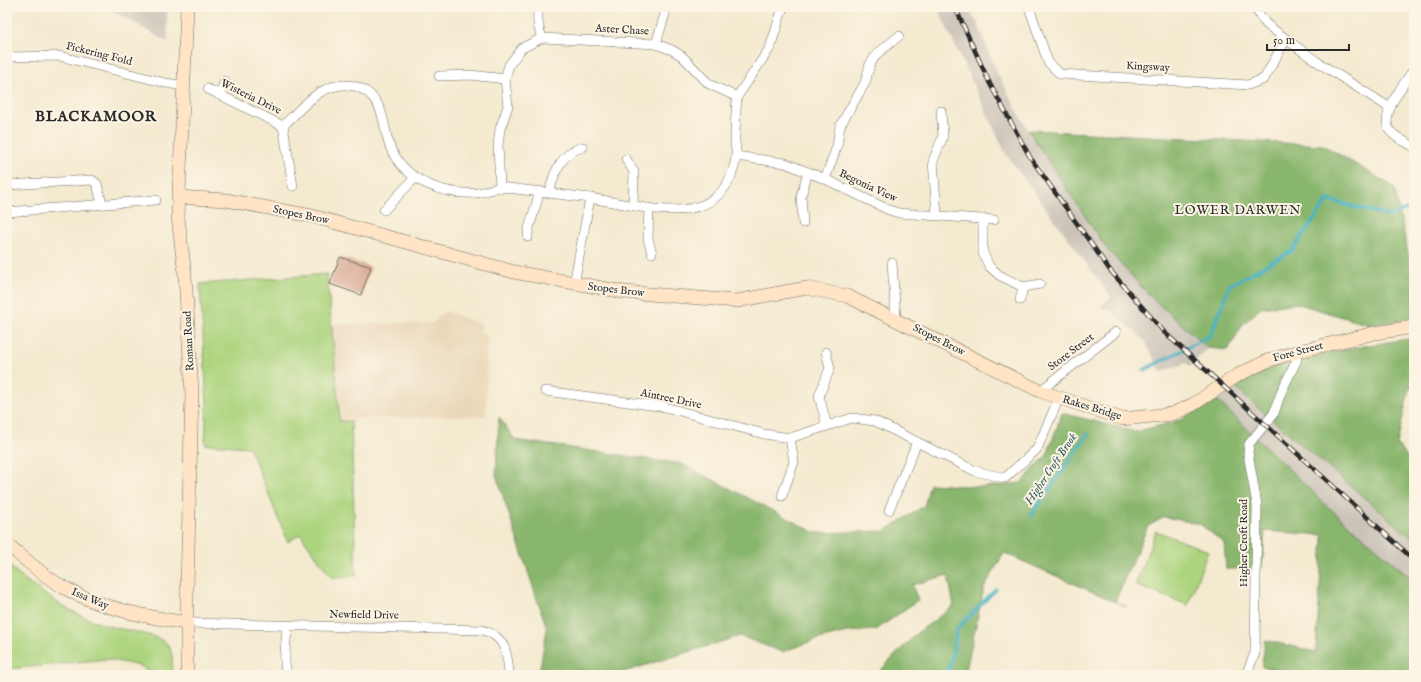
<svg xmlns="http://www.w3.org/2000/svg" width="1421" height="682" font-family="'IM FELL English',serif">
	<rect width="100%" height="100%" fill="#fcf5e5"/>
	<filter id="ink" filterUnits="userSpaceOnUse"><feTurbulence type="fractalNoise" baseFrequency=".025" numOctaves="2"/><feDisplacementMap in="SourceGraphic" scale="8" xChannelSelector="R" yChannelSelector="G"/><feConvolveMatrix kernelMatrix="1 2 1 2 8 2 1 2 1" color-interpolation-filters="sRGB"/></filter>
	<filter id="wash" filterUnits="userSpaceOnUse"><feTurbulence type="fractalNoise" baseFrequency=".012" numOctaves="4" result="noise"/><feDisplacementMap in="SourceGraphic" scale="16" xChannelSelector="R" yChannelSelector="G"/><feGaussianBlur stdDeviation="0.9" result="paint"/><feColorMatrix in="noise" values="0 0 0 0 0 0 0 0 0 0 0 0 0 0 0 0 0 1.4 0 .05"/><feComposite in="paint" operator="in"/></filter>
	<g filter="url(#wash)">
		<rect width="100%" height="100%" fill="#f4ead0"/>
		<polygon fill="#ead8ba" points="445,311 482,324 479,333 487,335 486,416 342,419 332,324 433,323"/>
		<g fill="#cac3b8">
			<polygon points="106,7 167,7 168,42"/>
			<polygon points="937,7 969,7 974,19 976,19 996,71 1028,130 1106,248 1149,295 1208,348 1190,366 1186,363 1161,372 1145,341 1113,312 1100,307 1111,297 1006,154"/>
			<polygon points="1242,384 1414,538 1414,592 1216,399"/>
		</g>
		<g fill="#acd47e" stroke="#6c8054">
			<polygon points="327,274 340,421 351,421 356,575 332,578 300,534 288,542 249,447 205,444 207,403 200,284"/>
			<polygon points="1156,531 1208,551 1188,605 1135,585"/>
			<path d="M7 564C37 590 61 609 99 623 117 630 153 632 166 643 174 650 172 665 173 675H155L140 666 107 659 9 669Z"/>
		</g>
		<g fill="#89b66d" stroke="#5a704c">
			<polygon points="1028,130 1323,145 1394,187 1414,281 1414,319 1369,325 1296,303 1261,308 1243,324 1228,350 1208,348 1149,295 1106,248"/>
			<polygon points="1414,338 1414,387 1409,389 1397,444 1414,465 1414,540 1235,388 1277,364 1357,347"/>
			<polygon points="1216,399 1329,508 1414,580 1414,675 1305,675 1262,667 1265,640 1316,652 1323,535 1265,531 1262,568 1226,569 1224,543 1200,524 1165,517 1148,526 1115,601 1127,607 1004,553 984,588 965,675 876,675 917,633 954,606 948,575 912,585 918,600 876,630 847,632 815,640 782,652 740,636 620,673 539,672 547,629 496,475 499,417 515,440 682,464 816,533 885,531 924,506 930,484 983,487 1021,483 1047,455 1062,413 1136,432 1180,420"/>
		</g>
		<g fill="none" stroke-linecap="round" stroke-linejoin="round">
			<g stroke="#47b3c4" stroke-width="3.5">
				<polyline points="1144,370 1210,336 1230,285 1292,251 1328,200 1390,216 1414,206"/>
				<polyline points="1031,516 1088,434"/>
				<polyline points="948,675 957,629 996,589"/>
			</g>
		</g>
		<g id="blocks">
			<polygon fill="#dbaf99" points="340,257 371,267 361,295 330,284"/>
		</g>
	</g>
	<g filter="url(#ink)">
		<use href="#blocks" fill-opacity="0" stroke="#716e65" stroke-width="1"/>
		<g fill="none" stroke-linecap="round" stroke-linejoin="round">
			<defs>
				<g id="street">
					<path d="M539 7C536 18 538 27 542 38"/>
					<polyline points="1029,7 1048,62 1060,74 1248,85 1264,79 1286,39"/>
					<polyline points="1254,7 1266,24 1286,39 1316,61 1390,108"/>
					<polyline points="656,44 667,7"/>
					<polyline points="7,57 59,56 166,83 184,86"/>
					<path d="M1414 69C1405 83 1377 116 1391 132 1396 138 1407 142 1414 147"/>
					<polyline points="439,76 470,75 505,79"/>
					<polyline points="208,89 283,126"/>
					<polyline points="219,95 225,81"/>
					<polyline points="737,97 770,48 783,7"/>
					<polyline points="736,156 785,163 825,179 889,210 899,213 994,220"/>
					<polyline points="626,159 634,172 633,205"/>
					<polyline points="825,179 837,146 840,126 865,83 870,64 877,54 899,36"/>
					<polyline points="7,185 92,180 97,184 102,204"/>
					<path d="M293 186 283 126C303 107 323 79 354 86 366 89 375 98 380 109 386 123 385 140 393 153 409 182 444 195 476 193 484 192 492 189 500 187"/>
					<path d="M550 192C553 173 562 152 583 147"/>
					<polyline points="590,198 500,187 498,145 500,129 508,106 505,79 509,65 522,48 542,38 656,44 672,50 682,56 709,84 737,97"/>
					<polyline points="649,208 648,239 652,253"/>
					<polyline points="384,210 415,178"/>
					<polyline points="7,212 156,200"/>
					<polyline points="937,215 933,161 943,136 941,111"/>
					<polyline points="983,219 983,253 989,266 999,275 1023,287 1040,284"/>
					<polyline points="803,223 801,196 808,172"/>
					<path d="M528 237C527 226 538 206 539 191"/>
					<polyline points="892,263 896,318"/>
					<path d="M574 284 590 198C643 206 723 235 736 158 737 152 735 146 735 140 735 125 736 111 737 97"/>
					<polyline points="1020,300 1023,287"/>
					<polyline points="826,352 830,368 819,396 827,426"/>
					<polyline points="545,391 665,407 764,434 790,438 852,418 875,421 975,471 1005,478 1037,449 1059,398"/>
					<polyline points="1040,391 1116,332"/>
					<polyline points="782,496 794,462 790,438"/>
					<polyline points="889,510 917,442"/>
					<path d="M186 623 482 630C505 636 508 653 509 675"/>
					<path d="M287 675C282 659 287 642 287 626"/>
					<polyline points="1246,675 1255,653 1257,505 1248,453 1249,444 1274,413 1282,390 1297,360 1296,352"/>
				</g>
				<g id="secondary">
					<polyline points="187,7 178,217 185,275 192,393 187,586 187,675"/>
					<polyline points="178,197 226,200 312,216 514,272 624,292 737,301 806,288 847,296 1040,391 1122,419 1172,414 1192,405 1238,375 1267,361 1296,352 1375,333 1414,327"/>
					<path d="M7 544C25 559 43 576 63 587 102 609 143 616 186 623"/>
				</g>
			</defs>
			<use href="#street" stroke="#716e65" stroke-width="10"/>
			<use href="#secondary" stroke="#716e65" stroke-width="14"/>
			<use href="#street" stroke="#fff" stroke-width="9"/>
			<use href="#secondary" stroke="#ffe4c6" stroke-width="13"/>
			<defs>
				<polyline id="rail" points="955,7 990,84 1030,157 1109,269 1164,332 1414,560"/>
			</defs>
			<use href="#rail" stroke="#2b2b2b" stroke-width="4.5"/>
			<use href="#rail" stroke="#fcf5e5" stroke-width="3" stroke-dasharray="9" stroke-linecap="butt"/>
		</g>
	</g>
	<g text-anchor="middle" dominant-baseline="central" stroke-width="4" stroke-linejoin="round" paint-order="stroke">
		<g font-size="11" fill="#2b2b2b" stroke="#fcf5e5">
			<text transform="translate(622 30) rotate(3)">Aster Chase</text>
			<text transform="translate(99 54) rotate(14)">Pickering Fold</text>
			<text transform="translate(1148 67) rotate(3)">Kingsway</text>
			<text transform="translate(251 97) rotate(26)">Wisteria Drive</text>
			<text transform="translate(868 186) rotate(25)">Begonia View</text>
			<text transform="translate(301 215) rotate(12)">Stopes Brow</text>
			<text transform="translate(616 290) rotate(7)">Stopes Brow</text>
			<text transform="translate(939 340) rotate(27)">Stopes Brow</text>
			<text transform="translate(189 341) rotate(-93)">Roman Road</text>
			<text transform="translate(1071 352) rotate(-37)">Store Street</text>
			<text transform="translate(1298 352) rotate(-15)">Fore Street</text>
			<text transform="translate(671 399) rotate(12)">Aintree Drive</text>
			<text transform="translate(1092 408) rotate(17)">Rakes Bridge</text>
			<text transform="translate(1244 543) rotate(-90)">Higher Croft Road</text>
			<text transform="translate(90 599) rotate(23)">Issa Way</text>
			<text transform="translate(364 615) rotate(1)">Newfield Drive</text>
		</g>
		<g font-size="12" font-style="italic" fill="#355b61" stroke="#fcf5e5">
			<text transform="translate(1051 469) rotate(-56)">Higher Croft Brook</text>
		</g>
		<g font-size="13" letter-spacing="1" fill="#2b2b2b" stroke="#fcf5e5">
			<text x="1238" y="210">LOWER DARWEN</text>
		</g>
		<g font-size="15" font-weight="bold" letter-spacing="1" fill="#2b2b2b" stroke="#fcf5e5">
			<text x="96" y="116">BLACKAMOOR</text>
		</g>
	</g>
	<rect width="1421" height="682" fill="none" stroke="#fcf5e5" stroke-width="24"/>
	<path d="M1267 44v6h82v-6" fill="none" stroke="#2b2b2b" stroke-width="2"/>
	<text x="1273" y="44" font-size="12" fill="#2b2b2b" stroke="#fcf5e5" stroke-width="3" paint-order="stroke">50 m</text>
</svg>
